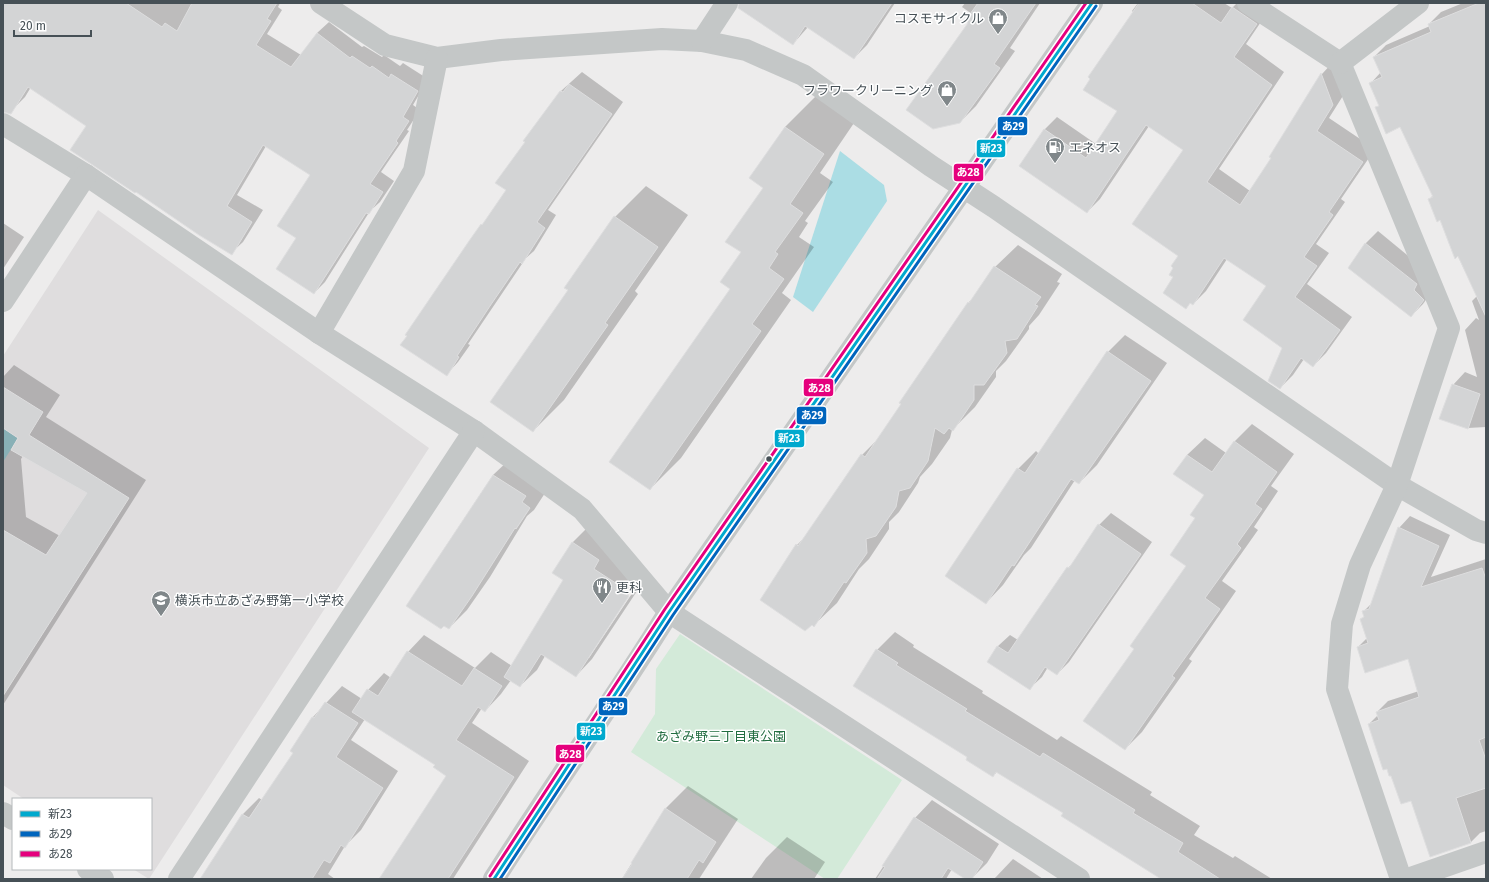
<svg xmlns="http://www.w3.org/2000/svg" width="1489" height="882" font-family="'Fira Sans','Noto Sans JP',sans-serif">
	<rect width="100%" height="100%" fill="#edecec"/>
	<polygon fill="#dfddde" points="98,210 429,448 149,879 133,869 151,869 151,799 24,799 3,785 3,356"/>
	<polygon fill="#d3ead9" points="680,634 902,780 837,879 825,879 631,752 655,714 656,669"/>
	<g fill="#abdde4">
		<polygon points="840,151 884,185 887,201 813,312 793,297"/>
		<polygon points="3,428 18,438 3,462"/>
	</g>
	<g fill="#0003" fill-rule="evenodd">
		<polygon points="3,3 280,3 278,7 282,10 267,34 301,55 317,33 329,22 362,47 364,46 382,57 384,55 400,66 403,63 428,79 413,105 420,110 407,130 409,131 381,172 394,181 380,202 370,211 325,282 314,293 297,238 312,175 266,146 237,195 263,210 243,242 231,253 88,126 31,87 25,97 13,109 3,102"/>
		<polygon points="753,3 895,3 867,45 854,58 808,27 793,44"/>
		<polygon points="965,3 1040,3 1010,48 1015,51 976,106 960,122 972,14 962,7"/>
		<polygon points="1138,3 1224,3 1232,8 1237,3 1258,3 1269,10 1246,44 1284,72 1219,169 1250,191 1272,158 1270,156 1322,74 1334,61 1346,91 1329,118 1375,149 1341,199 1345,202 1316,244 1329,253 1307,284 1352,317 1326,353 1313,366 1304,359 1293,375 1280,388 1283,347 1268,286 1227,259 1206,291 1193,304 1191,302 1186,307 1174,277 1179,255 1184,150 1149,126 1100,199 1087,212 1044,130 1057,117 1096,144 1118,111 1134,13 1132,11"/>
		<polygon points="1463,3 1486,3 1486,427 1468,428 1453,385 1465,372 1477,377 1465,330 1476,318 1479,320 1472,301 1477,296 1440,219 1429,200 1433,195 1401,126 1377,108 1380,104 1371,83 1381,72 1374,57 1386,45 1430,26 1429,24 1441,12"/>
		<polygon points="582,72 623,102 548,210 556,215 534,251 526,258 468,344 470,345 458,362 447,374 482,225 487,220 507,190 526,142 524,141 561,91"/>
		<polygon points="816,96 854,123 820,173 833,182 805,221 808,223 799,237 814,247 782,293 791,300 681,458 650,489 732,288 742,252 764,188 750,178 785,127"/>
		<polygon points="646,186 688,215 635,291 638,294 564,400 533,431 570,290 615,217"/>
		<polygon points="3,223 24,237 3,269"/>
		<polygon points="1378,231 1429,273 1435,287 1423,304 1411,316 1349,267 1366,243"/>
		<polygon points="1018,245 1062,274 1057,282 1060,283 1039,315 1029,326 1029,329 1006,361 996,371 996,377 975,407 952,430 950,438 932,464 920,477 918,483 899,512 889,522 889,529 869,559 859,569 837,603 814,625 761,600 797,545 805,537 862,455 879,438 968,303 975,296 995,267"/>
		<polygon points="1125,335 1167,363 1097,465 1079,483 1075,480 1031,548 1024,555 1003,585 986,603 1018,469 1036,451 1039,454 1108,352"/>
		<path d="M14 365 60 395 46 417 146 480 3 705V377ZM23 456 88 493 60 536 26 517 21 459Z"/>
		<polygon points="1252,424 1294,454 1271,486 1278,491 1254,527 1258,530 1222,581 1236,591 1189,659 1192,661 1142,732 1125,749 1135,649 1188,566 1197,518 1205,495 1187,455 1205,438 1226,453 1234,442"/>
		<polygon points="511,458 547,490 534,510 527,516 490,577 467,610 449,628 407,605 493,475"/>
		<polygon points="1111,513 1152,542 1069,662 1057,674 1048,667 1042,677 1030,688 988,662 998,646 1010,635 1018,640 1068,568 1076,560 1099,525"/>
		<polygon points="1410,516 1450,535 1431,577 1486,559 1486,831 1480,833 1471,842 1411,800 1392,774 1369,724 1378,715 1377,712 1388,701 1419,691 1409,658 1358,647 1367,638 1362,619 1365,616 1364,611 1372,603 1399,528"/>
		<path d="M589 526 645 579 592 659 576 676 545 656 537 670 520 686 511 680 501 694 485 711 482 708 472 723 529 761 453 879H380L447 775 436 764 365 719 351 740 398 771 361 830 345 846 328 874 335 879H213L243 814 259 798 262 800 295 753 291 751 313 717 342 686 362 699 368 690 384 673 391 678 408 652 424 635 475 668 491 652 512 666 565 580 572 543ZM631 591 633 592 589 658H587Z"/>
		<polygon points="895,632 914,645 913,647 983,691 982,693 1057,740 1061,736 1152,792 1150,795 1200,826 1194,835 1233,858 1235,856 1272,879 1163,879 1064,812 997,772 993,776 969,757 877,650"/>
		<polygon points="688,786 738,819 699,879 622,879 665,809"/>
		<polygon points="932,800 999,844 987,863 971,879 967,879 952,869 946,879 875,879 915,818"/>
		<polygon points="787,837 825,862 814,879 751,879 766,858"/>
		<polygon points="1013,859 1043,879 994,879"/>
	</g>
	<g fill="#d3d4d5" stroke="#dededf">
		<polygon points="3,3 126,3 162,27 165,23 177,31 192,3 277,3 267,19 271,21 256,45 291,67 317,33 350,58 352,56 370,68 372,66 389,78 391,74 418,91 403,117 409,121 396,141 398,143 370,184 383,192 369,214 366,213 314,294 276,269 296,238 277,226 310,175 263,145 227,206 252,222 232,255 199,235 136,192 135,193 70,150 86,126 28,87 11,114 3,112"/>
		<polygon points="739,3 892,3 854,59 805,26 793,45 738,8"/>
		<polygon points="978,3 1036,3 994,64 1000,68 960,123 933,129 906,110 968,23 965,21"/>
		<polygon points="1139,3 1192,3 1221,23 1232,7 1257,24 1234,57 1272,85 1207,182 1240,205 1271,158 1269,157 1321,73 1333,105 1317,131 1363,162 1329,212 1333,215 1304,257 1317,266 1295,297 1340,330 1313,367 1301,358 1280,389 1268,381 1282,348 1243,320 1266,286 1224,258 1193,305 1190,303 1186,309 1163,293 1173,277 1169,275 1173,268 1171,266 1178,256 1132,224 1183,150 1146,125 1087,213 1019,166 1044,129 1086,158 1117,111 1083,90 1090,79 1088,77"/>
		<polygon points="1479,3 1486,3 1486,317 1458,256 1455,259 1440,220 1437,222 1428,199 1433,197 1400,127 1386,134 1375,107 1379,106 1369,83 1382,77 1373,57 1431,32 1428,24"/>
		<polygon points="569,84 612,114 537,222 545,228 522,264 520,262 490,306 457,356 459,357 447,376 400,345 407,336 405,335 469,241 481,224 482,225 506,190 495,183 525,142 523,141 560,91 563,92"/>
		<polygon points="785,127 824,154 790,204 803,213 775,252 778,254 769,268 784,279 752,324 761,331 650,490 609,462 730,289 720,282 741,252 725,242 763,188 749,178"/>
		<polygon points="614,216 658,247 605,323 608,325 533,432 490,402 568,290 564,288"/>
		<polygon points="1365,243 1417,284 1414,290 1424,300 1411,317 1348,268"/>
		<polygon points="994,266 1041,297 1035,305 1038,306 1017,339 1005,341 1007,353 984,385 974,385 974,400 953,431 949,428 944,434 935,428 928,461 910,488 899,491 896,507 876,536 866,539 867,553 846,583 844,582 814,627 812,625 805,631 760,600 796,544 798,546 861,454 865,457 901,404 899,403 968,302 969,303"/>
		<polygon points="1107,351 1151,381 1079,484 1071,479 1014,566 1012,565 986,604 945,576 1017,468 1025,473"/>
		<polygon points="1452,384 1480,394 1468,429 1439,419"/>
		<polygon points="3,387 43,412 29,435 129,498 3,696 3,530 46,555 87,493 11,450 18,438 3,428"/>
		<polygon points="1234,441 1277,472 1255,504 1262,509 1237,544 1241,548 1205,598 1220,609 1172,676 1175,678 1125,750 1083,721 1134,649 1130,646 1186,566 1170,555 1195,518 1190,515 1204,495 1173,474 1187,455 1212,472"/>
		<polygon points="493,475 526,496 522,502 530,508 516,529 515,528 472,596 449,629 444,626 441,629 406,606"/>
		<polygon points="1098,524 1141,554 1057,675 1045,667 1030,690 987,662 997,646 1008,653 1067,567 1069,568"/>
		<polygon points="1398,527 1439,546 1421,587 1482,568 1486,579 1486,737 1479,740 1486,760 1486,788 1456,798 1471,843 1430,857 1411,801 1401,804 1391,776 1389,776 1387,769 1383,770 1368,724 1379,720 1376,712 1419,697 1408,659 1365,673 1357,647 1368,643 1360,619 1364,617 1362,611 1369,609"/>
		<polygon points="572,542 599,560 594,569 628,591 626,594 629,596 576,677 541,654 520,687 504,677 563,580 552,573"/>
		<polygon points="876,649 898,663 896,665 967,709 965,711 1040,757 1043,753 1135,810 1133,813 1183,843 1178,852 1220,879 1161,879 1061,816 1063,813 996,772 993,777 966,760 967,757 853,686"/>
		<polygon points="407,651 462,686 474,668 502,686 485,712 478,707 456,740 514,777 448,879 379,879 446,776 433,767 435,765 352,712 367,689 378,696"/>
		<polygon points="325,702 358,723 336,757 383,788 345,848 341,845 330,863 324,860 312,879 200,879 242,814 249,818 293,753 290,751 312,717 314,718"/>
		<polygon points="665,808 716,842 703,863 699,860 687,879 622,879 632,864 631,863"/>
		<polygon points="914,817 983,862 972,879 965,879 948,868 941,879 877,879 885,867 882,866"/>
	</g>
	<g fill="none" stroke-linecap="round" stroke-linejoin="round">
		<g stroke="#c4c7c7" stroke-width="22">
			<polyline points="321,3 385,45 437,58 501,50 662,39 702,41 746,50 803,75 931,166 994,207 1397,485 1476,530 1486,533"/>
			<polyline points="1248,3 1340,63 1449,328 1397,485 1360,565 1342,624 1337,689 1401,879"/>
			<polyline points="702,41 727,3"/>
			<polyline points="1340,63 1418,3"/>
			<polyline points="3,124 86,175 319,333 474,431 582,509 669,612 1079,879"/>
			<polyline points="3,301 86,175"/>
			<polyline points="319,333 414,171 437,58"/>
			<polyline points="3,813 13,819"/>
			<polyline points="88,869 103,879"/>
			<polyline points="179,879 474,431"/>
			<path d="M494 879C551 789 613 702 669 612L1092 3"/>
			<polyline points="1408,879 1486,852"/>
		</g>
		<defs>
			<polyline id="bus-1" points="494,879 669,612 1092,3"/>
			<polyline id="bus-2" points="500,879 673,615 1096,6"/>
			<polyline id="bus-3" points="490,876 665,609 1086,3"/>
		</defs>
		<use href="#bus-1" stroke="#fff" stroke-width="6"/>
		<use href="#bus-2" stroke="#fff" stroke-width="6"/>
		<use href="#bus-3" stroke="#fff" stroke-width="6"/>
		<use href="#bus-1" stroke="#00a9ce" stroke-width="3"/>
		<use href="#bus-2" stroke="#0065bd" stroke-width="3"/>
		<use href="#bus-3" stroke="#e5007d" stroke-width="3"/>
	</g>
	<defs>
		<symbol id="shop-pin" viewBox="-11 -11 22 30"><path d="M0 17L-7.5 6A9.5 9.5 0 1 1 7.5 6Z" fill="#80878a" stroke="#fff"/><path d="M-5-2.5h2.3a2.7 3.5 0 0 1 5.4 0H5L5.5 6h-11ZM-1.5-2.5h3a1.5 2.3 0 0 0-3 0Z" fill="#fff"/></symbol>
		<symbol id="fuel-pin" viewBox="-11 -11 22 30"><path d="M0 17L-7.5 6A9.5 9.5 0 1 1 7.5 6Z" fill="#80878a" stroke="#fff"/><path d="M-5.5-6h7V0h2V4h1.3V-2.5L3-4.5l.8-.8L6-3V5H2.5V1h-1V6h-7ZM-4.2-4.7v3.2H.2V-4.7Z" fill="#fff"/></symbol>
		<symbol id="restaurant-pin" viewBox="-11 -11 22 30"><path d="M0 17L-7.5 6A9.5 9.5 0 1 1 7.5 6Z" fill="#80878a" stroke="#fff"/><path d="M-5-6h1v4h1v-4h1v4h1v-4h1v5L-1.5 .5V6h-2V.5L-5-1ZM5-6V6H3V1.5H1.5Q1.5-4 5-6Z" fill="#fff"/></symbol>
		<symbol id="school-pin" viewBox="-11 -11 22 30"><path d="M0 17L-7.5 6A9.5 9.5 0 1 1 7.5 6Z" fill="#80878a" stroke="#fff"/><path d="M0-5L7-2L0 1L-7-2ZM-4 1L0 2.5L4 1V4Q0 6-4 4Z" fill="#fff"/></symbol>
	</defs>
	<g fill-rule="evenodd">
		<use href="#shop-pin" x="987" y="7" width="22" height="30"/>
		<use href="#shop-pin" x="936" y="79" width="22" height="30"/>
		<use href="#fuel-pin" x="1044" y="136" width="22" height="30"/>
		<use href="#restaurant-pin" x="591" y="576" width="22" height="30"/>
		<use href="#school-pin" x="150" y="589" width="22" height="30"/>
	</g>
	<circle fill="#465056" stroke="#fff" stroke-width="1.5" cx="769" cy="459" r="3.5"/>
	<g text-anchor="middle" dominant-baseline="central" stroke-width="3" stroke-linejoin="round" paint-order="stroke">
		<g font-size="13" fill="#465056" stroke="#fff" text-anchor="start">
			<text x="984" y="18" text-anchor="end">コスモサイクル</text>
			<text x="933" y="90" text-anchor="end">フラワークリーニング</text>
			<text x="1069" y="147">エネオス</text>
			<text x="616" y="587">更科</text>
			<text x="175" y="600">横浜市立あざみ野第一小学校</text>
		</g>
		<g font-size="13" fill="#216d40" stroke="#fff">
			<text x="721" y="736">あざみ野三丁目東公園</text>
		</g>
	</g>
	<g stroke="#fff" stroke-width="1.5">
		<rect x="997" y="116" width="31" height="20" rx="4" fill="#0065bd"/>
		<rect x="976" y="139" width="30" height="19" rx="4" fill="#00a9ce"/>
		<rect x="953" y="163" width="31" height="19" rx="4" fill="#e5007d"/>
		<rect x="803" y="378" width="31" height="19" rx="4" fill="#e5007d"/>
		<rect x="796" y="406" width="31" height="19" rx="4" fill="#0065bd"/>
		<rect x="774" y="429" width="31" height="19" rx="4" fill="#00a9ce"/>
		<rect x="598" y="697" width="30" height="19" rx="4" fill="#0065bd"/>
		<rect x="576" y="722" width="30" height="19" rx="4" fill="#00a9ce"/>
		<rect x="555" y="744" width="30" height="19" rx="4" fill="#e5007d"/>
	</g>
	<g font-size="11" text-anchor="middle" font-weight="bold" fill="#fff">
		<text x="1013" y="130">あ29</text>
		<text x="991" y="152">新23</text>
		<text x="968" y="176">あ28</text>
		<text x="819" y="392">あ28</text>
		<text x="812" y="419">あ29</text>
		<text x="789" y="442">新23</text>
		<text x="613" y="710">あ29</text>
		<text x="591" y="735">新23</text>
		<text x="570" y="758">あ28</text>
	</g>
	<rect width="1489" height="882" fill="none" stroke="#465056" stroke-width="8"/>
	<rect x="12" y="798" width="140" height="72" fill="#ffffff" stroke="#b5b9bb"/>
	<rect x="20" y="811" width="20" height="6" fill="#00a9ce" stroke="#b5b9bb"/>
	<text x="48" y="818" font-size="12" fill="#465056">新23</text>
	<rect x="20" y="831" width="20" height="6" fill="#0065bd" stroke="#b5b9bb"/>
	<text x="48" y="838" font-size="12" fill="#465056">あ29</text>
	<rect x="20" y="851" width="20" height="6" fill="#e5007d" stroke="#b5b9bb"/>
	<text x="48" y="858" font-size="12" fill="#465056">あ28</text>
	<path d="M14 30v6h77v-6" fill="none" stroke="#465056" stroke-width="2"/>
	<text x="20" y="30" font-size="12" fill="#465056" stroke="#ffffff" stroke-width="3" paint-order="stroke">20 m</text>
</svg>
